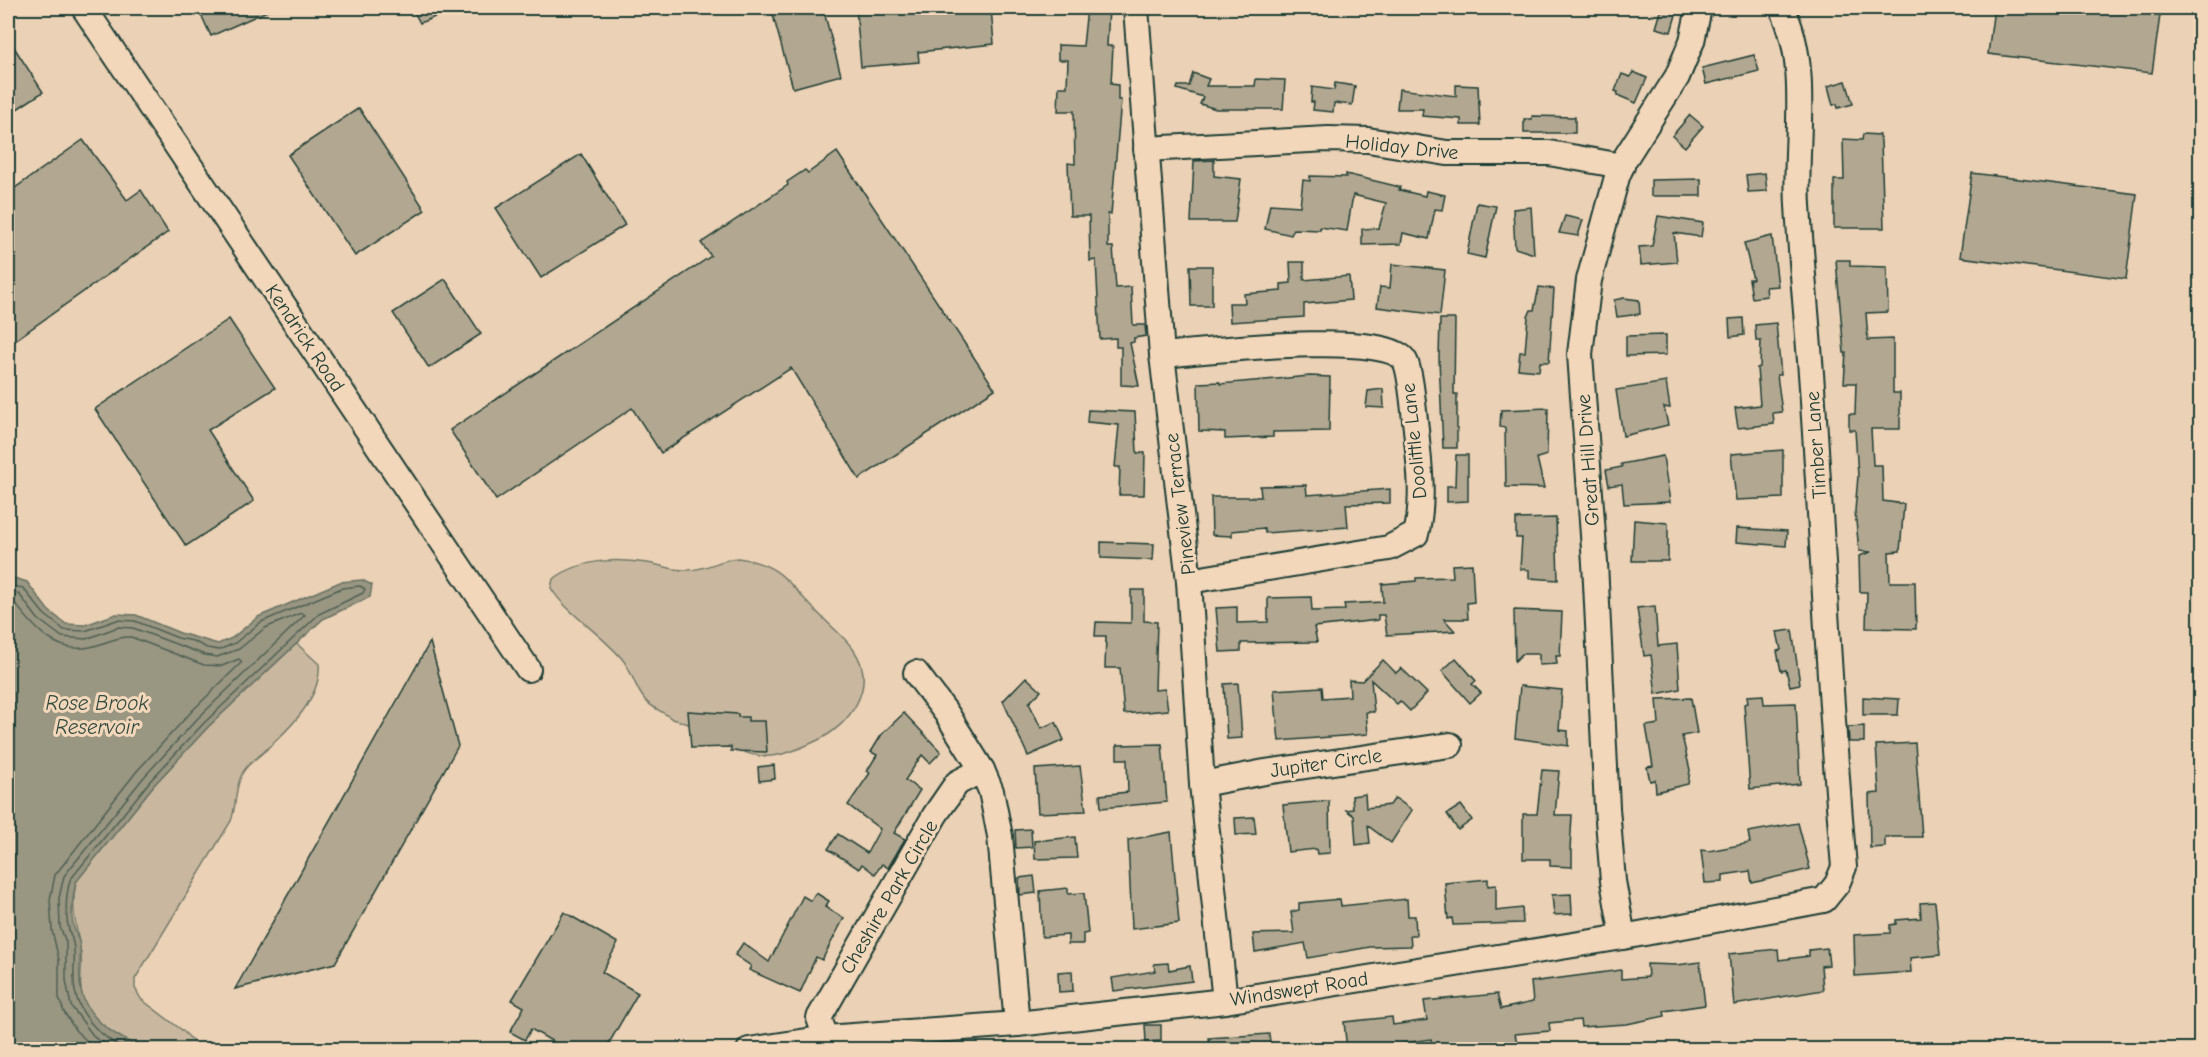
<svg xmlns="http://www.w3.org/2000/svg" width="2208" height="1057" font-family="'Comic Neue',sans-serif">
	<rect width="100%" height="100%" fill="#ebd1b5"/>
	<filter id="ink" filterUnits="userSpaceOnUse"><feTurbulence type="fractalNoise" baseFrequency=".0167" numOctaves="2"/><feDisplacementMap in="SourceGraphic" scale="12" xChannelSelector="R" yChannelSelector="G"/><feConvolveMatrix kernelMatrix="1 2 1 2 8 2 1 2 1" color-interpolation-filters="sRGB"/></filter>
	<g filter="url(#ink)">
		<g fill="#c9b89f" stroke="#747a6a" stroke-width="1.5">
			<path d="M738 558C782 565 786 581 815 610 827 623 843 635 853 649 879 685 850 726 816 741 799 749 779 758 760 756 728 752 703 725 672 719 664 711 654 710 646 701 635 689 633 673 623 660 605 637 564 611 551 588L553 579C581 559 614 558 647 563 662 565 673 571 688 570 706 570 721 559 738 558Z"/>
			<path d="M296 643 319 664C322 697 290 728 267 749 260 756 248 763 243 772 234 788 237 805 231 821L135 979V988L141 999 183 1031 201 1049C183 1049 158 1054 141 1049 119 1042 87 1018 82 995 78 981 83 968 81 954 77 927 70 911 76 882L154 785 208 727Z"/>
		</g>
		<path fill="#999682" stroke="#687263" stroke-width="1.5" d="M14 578 27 582 48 610 66 624 85 625 116 614 136 615 180 633 218 644 232 638 258 617 340 582 362 580 372 585 370 597 323 619 208 727 154 785 76 882C73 896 70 914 74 928 76 934 79 939 80 946 81 958 79 970 80 983 83 1018 114 1035 143 1049H8V579Z"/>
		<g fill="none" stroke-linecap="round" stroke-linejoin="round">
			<g stroke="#506153" stroke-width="1.5">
				<path d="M8 585 23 588 44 614 64 630 85 631 117 620 135 621 178 638 193 641 207 648 219 650 235 643 261 622 342 588 360 586 365 589 363 593 319 614 204 723 150 781 70 880C66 895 65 910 68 926 69 932 72 937 73 943 76 956 73 968 74 980 74 1012 100 1038 128 1050"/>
				<polyline points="8,593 19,594 38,619 62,637 86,639 118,627 133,628 205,655 217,657 239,649 265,628 301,613 305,615 198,718 144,777 64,876 59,898 60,927 66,942 66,980 71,1006 95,1038 114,1050"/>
				<path d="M8 602H14C33 626 55 655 90 647 105 644 115 636 131 637L204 665 222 666 239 659 242 662 192 711 137 771 55 875 50 900 52 930 59 960V998L64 1012 76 1031 97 1050"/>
			</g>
		</g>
		<g fill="#b2a790" stroke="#1f3d34" stroke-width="1.5">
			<polygon points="198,8 274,8 211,36"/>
			<polygon points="412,8 457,8 420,23"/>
			<polygon points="771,8 823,8 841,75 793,88"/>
			<polygon points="856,8 991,8 994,44 918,52 919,62 861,67"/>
			<polygon points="1087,8 1109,8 1107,46 1113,46 1111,84 1118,85 1118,100 1121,100 1111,214 1108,214 1108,247 1113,247 1116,288 1131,287 1133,325 1145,325 1146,336 1134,338 1134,342 1130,343 1139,386 1121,385 1121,347 1116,347 1116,338 1100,339 1096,260 1090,261 1089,216 1070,216 1068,163 1075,164 1074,111 1058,111 1059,87 1067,87 1068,60 1058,60 1058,45 1083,46"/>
			<polygon points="1662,8 1678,8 1671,32 1656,28"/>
			<polygon points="1994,8 2161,8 2152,73 1988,54"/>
			<polygon points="8,38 43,92 8,115"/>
			<polygon points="1754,55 1759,71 1706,84 1702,68"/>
			<polygon points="1633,72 1647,78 1636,103 1617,95 1618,92 1615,91 1622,74 1630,77"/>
			<polygon points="1193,73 1209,79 1206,86 1255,86 1256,79 1285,80 1283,109 1216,109 1200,104 1203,97 1177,89 1178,86 1189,86"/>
			<polygon points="1846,81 1853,104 1838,108 1837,104 1833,105 1828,86"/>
			<polygon points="1335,83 1355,86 1352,105 1334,103 1333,112 1313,110 1314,102 1311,102 1312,87 1334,90"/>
			<polygon points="1456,85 1478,86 1480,125 1461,125 1461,119 1422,116 1423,109 1397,109 1399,89 1456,96"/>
			<polygon points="359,108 425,210 355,256 288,155"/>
			<polygon points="1690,115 1703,126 1685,147 1672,136"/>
			<polygon points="1532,116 1575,117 1575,133 1524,133 1524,119 1532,119"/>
			<polygon points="1863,134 1880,135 1881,142 1884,228 1834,228 1834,180 1844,180 1843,139 1862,140"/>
			<polygon points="83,140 127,200 141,190 168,232 8,345 8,193"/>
			<polygon points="837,152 995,389 859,479 791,368 661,453 632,408 496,500 450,430 711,256 701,243 788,185 787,182 805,170 808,173"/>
			<polygon points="581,154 625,225 541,278 496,208"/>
			<polygon points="1214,160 1214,176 1241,179 1235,222 1191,222 1194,161"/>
			<polygon points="1765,173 1767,191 1748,192 1746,175"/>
			<polygon points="1972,173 2137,194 2126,279 1960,257"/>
			<polygon points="1346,174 1400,187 1399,190 1425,196 1426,191 1445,195 1442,210 1435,209 1429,239 1403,233 1401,244 1362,245 1362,229 1379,228 1386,203 1353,195 1347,231 1320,227 1320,230 1294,229 1291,235 1265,229 1270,204 1300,206 1303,180 1310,181 1310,176 1346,177"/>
			<polygon points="1701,179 1701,196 1651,196 1651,180"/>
			<polygon points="1477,203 1496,206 1485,258 1467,254"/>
			<polygon points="1531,207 1534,254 1515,248 1513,209"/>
			<polygon points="1565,216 1583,220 1578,236 1559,233"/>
			<polygon points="1658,216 1703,223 1701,237 1674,233 1677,262 1641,265 1639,247 1652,246"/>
			<polygon points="1772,236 1778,286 1766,287 1767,296 1752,298 1749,279 1753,279 1744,243"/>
			<polygon points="1836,260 1850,260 1850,266 1887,267 1888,312 1866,313 1868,340 1893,339 1893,393 1900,393 1900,429 1871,429 1873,465 1882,465 1883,501 1904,504 1900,551 1889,552 1890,582 1915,582 1916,629 1866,628 1867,592 1860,592 1859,556 1871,552 1859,551 1855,511 1858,476 1855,430 1849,430 1849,414 1855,414 1856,383 1844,383 1846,353 1844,353"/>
			<polygon points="1290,262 1304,262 1304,280 1349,276 1351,300 1304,304 1304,317 1230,322 1229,303 1245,303 1244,294 1281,291 1281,284 1291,283"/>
			<polygon points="1392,264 1445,270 1440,315 1377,307 1380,287 1390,288"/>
			<polygon points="1190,266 1212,266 1212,306 1191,306"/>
			<polygon points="445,279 481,334 429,368 393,313"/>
			<polygon points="1539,287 1554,289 1549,362 1540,362 1539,371 1518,369 1520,352 1525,352 1528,317 1531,310 1534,310"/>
			<polygon points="1624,298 1639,300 1640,314 1617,317 1614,300"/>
			<polygon points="1743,318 1744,335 1730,337 1729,319"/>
			<polygon points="229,319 275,388 208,430 254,501 186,546 95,409"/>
			<polygon points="1440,319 1455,319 1454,394 1457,394 1457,448 1443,448 1439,359"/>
			<polygon points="1776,323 1781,375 1777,375 1782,412 1773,413 1774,424 1738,428 1735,408 1760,405 1757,368 1760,367 1761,341 1756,341 1755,325"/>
			<polygon points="1666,335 1666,355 1626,356 1626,336"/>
			<polygon points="1310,376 1330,377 1329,431 1273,432 1273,437 1225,439 1225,432 1199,431 1198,383 1220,382 1220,384"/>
			<polygon points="1666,382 1670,408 1664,407 1668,425 1623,436 1616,390"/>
			<polygon points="1383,389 1384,408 1366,407 1368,391"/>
			<polygon points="1548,408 1547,455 1537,458 1544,488 1506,487 1505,428 1500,427 1501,410"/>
			<polygon points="1088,410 1135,412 1137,453 1145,453 1144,495 1119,495 1120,467 1115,467 1119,425 1087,422"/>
			<polygon points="1783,450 1783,498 1736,500 1731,454"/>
			<polygon points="1456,455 1468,455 1468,501 1447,502 1447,486 1455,486"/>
			<polygon points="1663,456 1670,502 1624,504 1622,484 1609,486 1606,470 1622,467 1621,464"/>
			<polygon points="1306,485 1307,495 1390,489 1390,503 1346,504 1348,527 1265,533 1264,528 1232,531 1232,536 1212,535 1211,497 1261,497 1260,486"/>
			<polygon points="1556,518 1558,580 1529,578 1529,570 1520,569 1522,538 1516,538 1516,519"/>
			<polygon points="1634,520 1668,523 1668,561 1632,561"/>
			<polygon points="1737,528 1787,531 1786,546 1736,542"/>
			<polygon points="1101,542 1154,544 1153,560 1101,558"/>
			<polygon points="1472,564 1474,602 1467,603 1468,619 1444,619 1455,631 1387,635 1384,615 1378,615 1378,620 1314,627 1317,642 1241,643 1241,651 1220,652 1216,608 1237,607 1237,623 1268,622 1268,598 1311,597 1312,611 1345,610 1344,604 1383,602 1382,584 1416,581 1416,578 1453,577 1452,565"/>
			<polygon points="1131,590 1144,590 1144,621 1157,622 1155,690 1165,689 1168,710 1124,714 1120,668 1105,668 1106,636 1095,636 1096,622 1131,623"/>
			<polygon points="1655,606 1658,646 1677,644 1680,689 1656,694 1651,655 1644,656 1637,608"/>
			<polygon points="1514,610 1562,612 1560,656 1556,656 1557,664 1539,665 1539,654 1522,654 1515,661"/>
			<polygon points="1792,630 1800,684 1790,686 1786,670 1781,671 1777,651 1781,650 1777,632"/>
			<polygon points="430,642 458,746 335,963 235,989"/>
			<polygon points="1456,658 1476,681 1472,684 1481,693 1470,703 1442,671"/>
			<polygon points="1383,660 1396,673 1401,668 1427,693 1410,711 1400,701 1397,704 1371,680 1374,712 1366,712 1368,734 1279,741 1274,690 1322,687 1323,698 1350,696 1349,680 1362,681"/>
			<polygon points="1026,677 1041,691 1029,703 1041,728 1056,722 1064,740 1028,756 1003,701"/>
			<polygon points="1238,683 1242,738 1227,739 1224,684"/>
			<polygon points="1520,686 1562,690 1559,730 1568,731 1568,746 1515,738"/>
			<polygon points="1763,695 1764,704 1796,703 1800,784 1750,789 1744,704 1748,703 1747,696"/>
			<polygon points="1863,697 1899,699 1898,715 1863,715"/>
			<polygon points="1691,698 1697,733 1682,736 1690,770 1688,784 1656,792 1655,780 1650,781 1647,767 1653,766 1646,726 1659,724 1657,699"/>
			<polygon points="688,711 738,714 738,717 748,717 748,721 765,721 767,752 731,751 731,747 691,748"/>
			<polygon points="904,713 941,752 930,763 922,755 905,780 920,790 894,833 905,839 888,868 882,864 875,874 862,864 859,869 828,849 838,834 867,853 880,829 848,805 870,773 867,771 877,755 871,752 882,734"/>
			<polygon points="1864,726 1864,742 1849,742 1848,727"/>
			<polygon points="1915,743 1922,837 1885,837 1885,847 1870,848 1869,794 1879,793 1876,745"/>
			<polygon points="1162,744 1167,802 1101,808 1100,795 1128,792 1127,759 1117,759 1117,745"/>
			<polygon points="774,765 775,779 759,781 758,767"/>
			<polygon points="1080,766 1086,811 1038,813 1035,769"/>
			<polygon points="1542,770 1559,771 1555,815 1572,815 1570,850 1572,850 1572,867 1550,866 1550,859 1523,859 1523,814 1537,814"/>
			<polygon points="1365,794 1366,808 1390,805 1395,798 1412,810 1391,843 1368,826 1370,843 1356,845 1354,816 1346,810 1353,809 1352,796"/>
			<polygon points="1329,801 1330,853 1317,854 1316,849 1288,852 1283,805"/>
			<polygon points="1461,805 1472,820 1458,830 1447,814"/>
			<polygon points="1254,817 1256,834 1236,835 1235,818"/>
			<polygon points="1798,823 1810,869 1752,883 1750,871 1723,875 1723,882 1705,883 1701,850 1709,851 1750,843 1748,832"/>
			<polygon points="1031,829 1032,847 1016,848 1015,830"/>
			<polygon points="1171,832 1179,923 1132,929 1128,840"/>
			<polygon points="1075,837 1077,858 1035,859 1034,841"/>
			<polygon points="1034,876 1036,893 1020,895 1019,878"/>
			<polygon points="1488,879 1488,886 1496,885 1496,911 1522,908 1523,923 1453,925 1452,918 1448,919 1445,883"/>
			<polygon points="1068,888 1068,894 1084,893 1088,933 1083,934 1083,944 1068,944 1068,935 1042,937 1040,891"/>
			<polygon points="816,893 829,901 825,907 844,918 822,960 816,957 800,993 749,970 751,966 735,955 743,943 769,962 803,896 811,901"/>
			<polygon points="1571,894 1572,914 1554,915 1552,895"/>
			<polygon points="1340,899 1341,906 1407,899 1408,916 1415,916 1416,935 1410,935 1411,946 1370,947 1308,958 1305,943 1255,952 1253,934 1294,933 1291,912 1299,910 1299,903"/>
			<polygon points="1935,902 1940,955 1910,958 1911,972 1855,976 1854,935 1890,933 1890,925 1896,924 1896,920 1921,918 1920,903"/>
			<polygon points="564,912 618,943 602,972 638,993 605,1050 567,1050 531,1029 525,1040 510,1032 524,1007 512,1000"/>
			<polygon points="1827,948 1829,965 1821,966 1823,990 1734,1005 1729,954 1778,949 1779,960 1809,956 1809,950"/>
			<polygon points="1700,962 1705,1005 1664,1011 1665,1016 1627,1024 1581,1027 1580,1020 1549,1023 1550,1031 1515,1034 1517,1043 1477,1050 1432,1050 1431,1039 1404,1043 1404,1046 1396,1047 1397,1050 1347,1050 1344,1022 1392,1017 1393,1025 1427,1020 1424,1001 1497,994 1501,1009 1533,1002 1531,982 1621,970 1621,979 1648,977 1647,964 1677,965"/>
			<polygon points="1168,963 1169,970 1190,966 1192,981 1114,991 1112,978 1155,971 1154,964"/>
			<polygon points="1072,971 1073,991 1059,992 1058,972"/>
			<polygon points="1145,1025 1161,1025 1161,1041 1146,1042"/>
			<polygon points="1269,1034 1271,1050 1210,1050 1209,1038"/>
		</g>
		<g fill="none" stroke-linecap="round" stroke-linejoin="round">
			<defs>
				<g id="minor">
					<polyline points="84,8 528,669"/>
					<polyline points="1136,8 1162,355 1189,581 1202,784 1225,1001"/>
					<polyline points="1146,149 1328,139 1368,140 1447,153 1549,153 1622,166"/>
					<path d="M1162 355C1199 352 1389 329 1405 361 1411 372 1414 414 1416 429 1419 464 1425 499 1416 534L1389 548 1189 581"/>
					<polyline points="916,673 947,714 982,770 991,791 1000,836 1017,1024"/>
					<polyline points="1202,784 1265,772 1450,745"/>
					<polyline points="1623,937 1613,881 1607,808 1595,563 1580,354 1589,280 1617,177 1624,160 1677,77 1692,41 1699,8"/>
					<polyline points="826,1038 819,1018 935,815 957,783 982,770"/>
					<path d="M749 1050 826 1038 1017 1024 1225 1001 1623 937 1824 900 1837 884 1844 867C1831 718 1824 568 1814 418 1810 347 1802 276 1798 205 1794 142 1811 67 1782 8"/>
				</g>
			</defs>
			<use href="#minor" stroke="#1f3d34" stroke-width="28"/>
			<use href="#minor" stroke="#f3d7ba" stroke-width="24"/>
		</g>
	</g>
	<g text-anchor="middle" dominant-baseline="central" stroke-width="6" stroke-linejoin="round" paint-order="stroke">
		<g font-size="20" fill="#1f3d34" stroke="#f3d7ba">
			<text transform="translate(1402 147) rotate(6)">Holiday Drive</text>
			<text transform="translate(305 338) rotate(56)">Kendrick Road</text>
			<text transform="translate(1414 441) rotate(-96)">Doolittle Lane</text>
			<text transform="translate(1816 445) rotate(-94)">Timber Lane</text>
			<text transform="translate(1588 460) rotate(-94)">Great Hill Drive</text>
			<text transform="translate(1180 504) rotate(-97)">Pineview Terrace</text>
			<text transform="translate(1326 763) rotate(-8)">Jupiter Circle</text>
			<text transform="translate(889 897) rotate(-60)">Cheshire Park Circle</text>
			<text transform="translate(1299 989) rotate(-9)">Windswept Road</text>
		</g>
		<g font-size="21" font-style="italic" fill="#314a40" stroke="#f3d7ba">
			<text x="97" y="703">Rose Brook<tspan x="97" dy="24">Reservoir</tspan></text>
		</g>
	</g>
	<rect width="2208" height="1057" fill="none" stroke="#f3d7ba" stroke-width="30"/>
	<rect x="15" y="15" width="2178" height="1027" fill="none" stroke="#1f3d34" stroke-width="2" filter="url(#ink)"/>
</svg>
